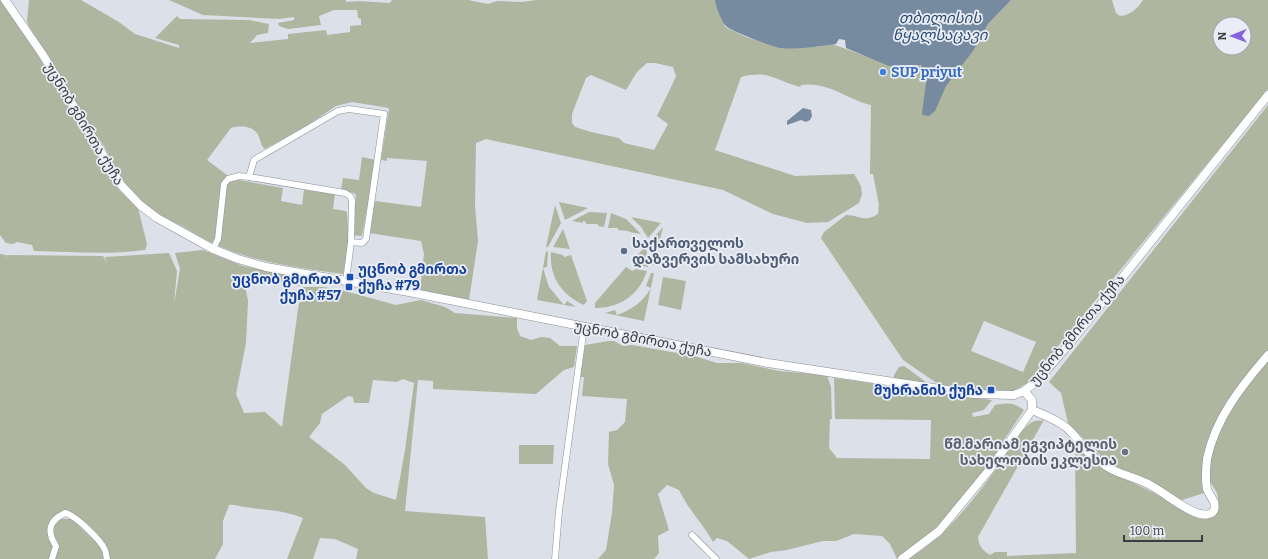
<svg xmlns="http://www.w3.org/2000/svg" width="1268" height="559" font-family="Bitter,'Noto Sans Georgian',serif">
	<rect width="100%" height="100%" fill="#dce0e9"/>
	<g fill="#afb69f" fill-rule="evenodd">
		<path d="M0 0 26 35 105 169 120 191 138 208 147 244 145 250C108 255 71 252 34 251L32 245 17 242 13 244 6 243 0 235Z"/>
		<path d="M29 0H81L119 22 135 34 179 48V45L155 38 177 16 180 19 249 20 269 24 268 33 257 35 250 43 288 39V34L326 30 327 35 350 32V26L361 25V19L358 18 357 10H334L319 16 321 25 288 29 279 26 278 23 294 20V17L279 19 203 15 169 0H346V2L358 1 390 3 392 0H468L488 4 497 1 522 2 536 0H715L725 27 746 37 782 48 816 47 832 44 896 67 920 65 927 76 926 85 957 71 988 24 1011 0H1112L1116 13 1120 16C1131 15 1137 9 1143 0H1268V89L1028 383 1009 393 941 386 903 360 821 238 824 232 846 215C859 215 865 223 878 214L879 205 873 174H870L871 105C846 99 828 81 801 85L800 87C774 80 771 70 741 77L715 150 795 176 854 174 861 186 862 194 859 203 828 222 807 223 773 214 723 190 486 139 476 143 475 205 478 241 469 300 420 291 424 254 421 241 369 233 375 201 421 207 427 161 387 158V161L381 160 389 108 352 102 336 106 305 127 265 149C261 146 261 142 259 137 255 126 241 125 231 128L207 160 227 175 229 182 239 180 283 188 281 201 302 205 304 190 335 194 333 209 346 211 347 213 349 240 343 274C302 268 257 263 219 246 207 241 195 234 184 227 168 219 151 211 138 198 117 179 111 150 92 131L30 28 27 22ZM1220 24H1244V48H1220ZM647 63H655L673 67 676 76 673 83 657 116 668 124 654 150 624 143 619 138 591 132 575 127 572 123V114L586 78 591 75 626 90 637 72ZM984 321 1036 342 1023 372 971 351Z"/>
		<path d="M1268 105V559H908C943 538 969 506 993 473 1002 461 1020 429 1032 422 1035 420 1040 421 1044 420L978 537C979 546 982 550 990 555L995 552H1007V556L1076 553 1075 447 1079 445 1118 475 1180 506 1210 516 1219 504 1217 493 1208 478 1213 447 1203 476 1204 493 1179 501 1110 465 1068 423 1061 393 1049 382Z"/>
		<polygon points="362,157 376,160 362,236 352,235 356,195 354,193 341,190 343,178 359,180"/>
		<polygon points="559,202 588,208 565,220"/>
		<polygon points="555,205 561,223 548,247 546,247"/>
		<polygon points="589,212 607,213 604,227 598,226 598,224 586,224 586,222 583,221 583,223 572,221"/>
		<polygon points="611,213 626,219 641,234 629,232 629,231 618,230 618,228 608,228"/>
		<polygon points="631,217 661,223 648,238 641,227"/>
		<polygon points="663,227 654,266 652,264 650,242"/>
		<polygon points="563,229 570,249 553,247"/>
		<polygon points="646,245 648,267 637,265 637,256"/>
		<path d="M203 250 243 266 303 277 301 286 241 275 244 280 248 301 246 343 236 394 244 413 265 412 282 427 298 309 303 287H323L341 290 396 305 421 300 445 307 455 313 517 318V328L520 336 531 340 541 337 550 338 560 346H577L574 367 564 370 536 394 433 389V381L418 380 405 511 485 517 488 559H356L358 549 335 539 320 538 313 559H287L303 518C284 510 265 510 245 507 239 507 235 504 229 505L223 521V544L215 559H109L105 548 68 514 49 527 48 538 53 547 49 559H0V254L6 255 7 258V255L103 256 107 263 105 257 169 253 177 271 174 304 180 269 175 253ZM403 379 414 383 405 450 396 500 374 493 366 488 345 465 309 437 320 423 322 414 348 396 353 397 354 403H369L373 380 397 382Z"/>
		<polygon points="546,251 548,252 547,267 543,268 549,287 564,305 567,301 576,307 537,300"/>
		<path d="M551 252 563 255 564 257 571 255 587 301 584 305C562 295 549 277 551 252Z"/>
		<path d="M626 267 632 271 636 269 647 271C639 295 620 308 595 308V303Z"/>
		<path d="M651 273H654L644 321 605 313 615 310 617 315C631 310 643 302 651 288L646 286Z"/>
		<polygon points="663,277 686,281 681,310 658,305"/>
		<path d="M608 341H614L623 346 632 345 694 356 717 363H742L779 371 827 375 831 387 832 419H830L829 448 837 458 930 459 931 420 835 419 834 378 992 400 984 410 972 413 973 417 989 414 995 405C1008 403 1013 402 1024 410L1004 440 1000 451 933 533 897 559 890 544 882 536 854 534 836 541H823L787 550 771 552 749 559 727 541 717 538 713 542C703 524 688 509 679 490L667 485 658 494 669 530 658 536 659 553 654 559H598L606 550 612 513 614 485 608 464 609 432 617 430 625 422 627 399 582 396 584 377H580L585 345Z"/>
		<polygon points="904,366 907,368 930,385 894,379 894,375 899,367"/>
		<polygon points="519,445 554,445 553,464 519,464"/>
		<polygon points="59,519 71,519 74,521 104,550 106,559 54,559 53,527"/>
	</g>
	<g fill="#768aa0">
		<path d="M715 0H1011L988 24 973 51 946 86 935 111 929 116 923 115 922 113 927 76 922 72 921 65 889 66 846 48 845 40 839 39 836 44C818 46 800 50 781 48 774 47 729 31 725 25 722 22 715 4 715 0Z"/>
		<polygon points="803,108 811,110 812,116 810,120 806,122 801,120 787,125 787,121"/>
	</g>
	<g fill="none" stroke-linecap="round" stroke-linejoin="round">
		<defs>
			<g id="street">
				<polyline points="249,177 254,160 338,111 349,109 384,114 366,239 362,243 351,242"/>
				<polyline points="213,249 218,239 224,184 228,179 239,176 249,177 345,193 350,196 352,200 351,242 346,281"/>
				<polyline points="692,535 716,559"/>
				<path d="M52 559 56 546C47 532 48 521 65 513 75 515 101 540 105 550 106 552 106 556 107 559"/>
				<polyline points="555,559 559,511 584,327"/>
			</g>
			<g id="secondary">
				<polyline points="5,0 43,55 121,185 140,205 157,218 213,249 238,259 266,267 409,292 768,363 973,394 1014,395 1024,391 1037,381 1070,343 1268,95"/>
				<path d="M1032 410C1044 415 1056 419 1067 428 1074 434 1080 443 1087 451 1092 456 1099 461 1106 466 1119 475 1136 477 1150 485 1165 493 1178 505 1194 512 1203 516 1218 517 1214 502 1212 498 1209 494 1207 489 1205 479 1206 468 1207 459 1215 419 1242 385 1268 355"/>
				<polyline points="902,559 939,531 990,469 1032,410 1032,400 1024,391"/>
			</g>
		</defs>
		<use href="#street" stroke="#8c8f97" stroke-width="7"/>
		<use href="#secondary" stroke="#8c8f97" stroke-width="9"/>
		<use href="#street" stroke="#fff" stroke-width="6"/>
		<use href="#secondary" stroke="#fff" stroke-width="8"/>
	</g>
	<circle fill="#3f7fe0" stroke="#eaedf6" stroke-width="1.5" cx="883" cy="72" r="4"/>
	<circle fill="#5c6f8a" stroke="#eaedf6" stroke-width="1.5" cx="624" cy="251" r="4"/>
	<g fill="#1a4fb4" stroke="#eaedf6" stroke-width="1.5">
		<rect x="346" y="273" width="8" height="8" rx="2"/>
		<rect x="345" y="283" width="8" height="8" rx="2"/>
		<rect x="987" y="386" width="8" height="8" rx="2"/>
	</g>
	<circle fill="#6b7280" stroke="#eaedf6" stroke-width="1.5" cx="1125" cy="452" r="4"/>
	<g text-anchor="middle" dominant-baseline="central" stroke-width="3.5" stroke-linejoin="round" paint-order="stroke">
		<g font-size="14" font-weight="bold" fill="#366cbe" stroke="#eaedf6" text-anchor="start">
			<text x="891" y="72">SUP priyut</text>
		</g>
		<g font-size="14" fill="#3b3c40" stroke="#eaedf6">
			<text transform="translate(84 124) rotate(59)">უცნობ გმირთა ქუჩა</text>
			<text transform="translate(1077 330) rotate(-50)">უცნობ გმირთა ქუჩა</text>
			<text transform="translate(643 339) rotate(11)">უცნობ გმირთა ქუჩა</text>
		</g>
		<g font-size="14" font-weight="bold" fill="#4e5e75" stroke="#eaedf6" text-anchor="start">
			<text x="632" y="243">საქართველოს<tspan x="632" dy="16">დაზვერვის სამსახური</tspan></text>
		</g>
		<g font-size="14" font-weight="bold" fill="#164399" stroke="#eaedf6" text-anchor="end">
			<text x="358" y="269" text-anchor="start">უცნობ გმირთა<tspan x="358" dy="16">ქუჩა #79</tspan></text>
			<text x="341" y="279">უცნობ გმირთა<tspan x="341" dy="16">ქუჩა #57</tspan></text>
			<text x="983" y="390">მუხრანის ქუჩა</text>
		</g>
		<g font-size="14" font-weight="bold" fill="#5b616d" stroke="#eaedf6" text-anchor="end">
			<text x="1117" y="444">წმ.მარიამ ეგვიპტელის<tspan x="1117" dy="16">სახელობის ეკლესია</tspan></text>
		</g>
		<g font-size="15" font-style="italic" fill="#2d4e72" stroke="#eaedf6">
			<text x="940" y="18">თბილისის<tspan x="940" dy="17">წყალსაცავი</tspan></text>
		</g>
	</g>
	<g transform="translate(1232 36) rotate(269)"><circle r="19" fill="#eaedf6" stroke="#a4a6ad"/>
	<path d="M0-3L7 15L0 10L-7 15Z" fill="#8862dd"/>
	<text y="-6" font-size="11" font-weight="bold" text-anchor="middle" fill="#3b3c40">N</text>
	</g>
	<path d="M1124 535v6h78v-6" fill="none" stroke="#3b3c40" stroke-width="2"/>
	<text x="1130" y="535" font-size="12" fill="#3b3c40" stroke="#eaedf6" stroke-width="3" paint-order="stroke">100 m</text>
</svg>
